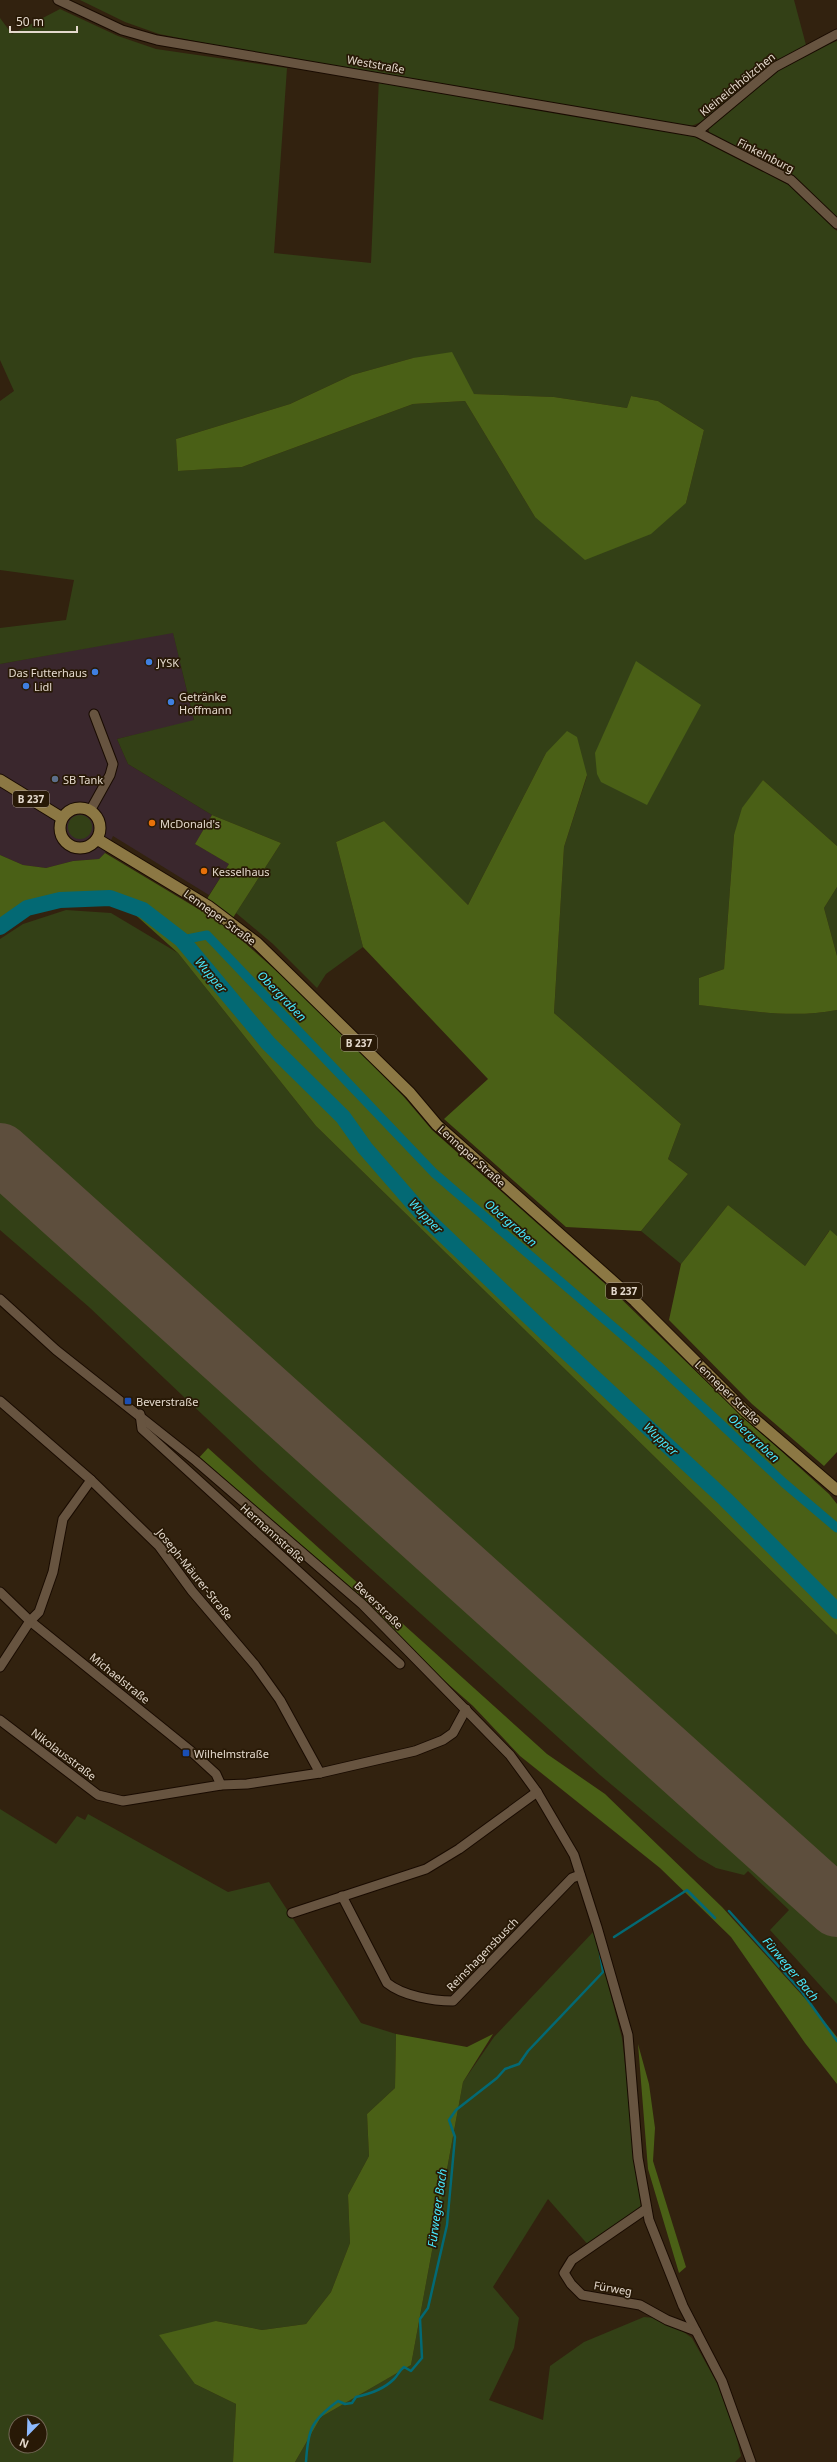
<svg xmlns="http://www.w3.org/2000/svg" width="837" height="2462" font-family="'Noto Sans',sans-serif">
	<rect width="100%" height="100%" fill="#32220f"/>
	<polygon fill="#3a272d" points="173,632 194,721 117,739 128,764 212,815 195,844 229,864 209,895 113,836 105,853 99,859 73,861 46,868 23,865 0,855 0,664"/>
	<g fill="#334016" fill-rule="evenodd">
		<path d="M80 0H794L806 45 775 63 701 122 689 127 643 123 695 137 789 185 837 231V846L763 780 734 835 724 969 699 978 700 1005C745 1010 791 1019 837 1010V1236L829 1231 805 1266 728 1205 681 1264 641 1231 688 1174 668 1159 681 1124 554 1013 564 847 587 776 546 753 468 905 384 821 336 842 363 947 326 974 317 988 273 944 236 913 281 843 212 815 128 764 117 739 194 720 173 633 0 664V628L66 620 74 580 0 570V401L14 391 0 360V18L12 34 60 9 118 36 156 49 287 68 274 253 371 263 379 77 159 34 125 22ZM413 358 474 394 554 397 627 408 631 396 658 401 704 430 686 503 535 517 465 401 413 404 242 467 178 471 176 439 290 404 352 375Z"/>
		<polygon points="837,41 837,220 792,178 709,135 709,127 777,71 808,52"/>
		<circle cx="80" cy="827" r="12"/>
		<polygon points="837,887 837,956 824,908"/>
		<polygon points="66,910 111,913 178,953 316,1126 837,1635 837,2004 770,1930 789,1910 748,1871 744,1875 716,1868 699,1858 600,1775 261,1470 89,1307 0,1230 0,939 23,924"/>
		<path d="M0 1809 56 1844 77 1816 85 1820 88 1814 228 1892 269 1882 361 2023 396 2034 395 2088 367 2114 369 2156 348 2195 350 2243 331 2292 306 2324 262 2330 216 2321 195 2384 236 2404 233 2462H0ZM16 2422H40V2446H16Z"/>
		<polygon points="594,1931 622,2038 641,2208 590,2247 548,2199 493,2287 519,2318 514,2348 489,2400 543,2420 550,2366 584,2342 644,2317 666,2319 692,2338 717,2383 736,2435 741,2456 735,2462 295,2462 321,2417 411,2365 463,2082 494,2037"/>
	</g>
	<g fill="#4a6016">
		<polygon points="452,352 474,394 554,397 627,408 631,396 658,401 704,430 686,503 651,534 585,560 535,517 465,401 413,404 242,467 178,471 176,439 290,404 352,375 413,358"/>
		<polygon points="636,661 701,705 647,805 601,782 597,774 595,753"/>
		<polygon points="567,731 577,737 587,775 564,847 554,1013 681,1124 668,1159 688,1174 641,1231 566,1227 444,1119 488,1079 363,947 336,842 384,821 468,905 546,753"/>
		<path d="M763 780 837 846V887L824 908 837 956V1010C791 1019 745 1010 699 1005V978L724 969 734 835 742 808Z"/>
		<polygon points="212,815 281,843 227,927 307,998 404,1097 432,1130 612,1290 741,1415 829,1494 837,1504 837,1635 316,1126 178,953 111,893 54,900 19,912 0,927 0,855 23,865 46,868 73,861 99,859 105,853 200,910 229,864 195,844"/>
		<polygon points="728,1205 805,1266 830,1230 837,1236 837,1452 824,1466 752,1404 669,1320 681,1264"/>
		<polygon points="208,1448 547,1754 605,1794 722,1907 811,2005 837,2037 837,2084 805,2043 731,1937 660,1868 520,1756 473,1706 196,1461"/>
		<polygon points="396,2034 467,2047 493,2034 463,2082 411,2365 321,2417 295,2462 233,2462 236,2404 195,2384 159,2335 216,2321 262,2330 306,2324 331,2292 350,2243 348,2195 369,2156 367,2114 395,2088"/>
		<polygon points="638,2044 649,2084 655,2128 653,2161 686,2267 679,2273 648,2169"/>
	</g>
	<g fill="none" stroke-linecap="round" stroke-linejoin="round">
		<g stroke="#036974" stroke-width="2.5">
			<polyline points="729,1911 802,1992 837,2041"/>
			<polyline points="614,1937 687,1890 715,1918"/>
			<path d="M306 2462C308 2429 311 2421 338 2401L345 2404 352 2403 356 2397C370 2394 384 2389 394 2379 398 2375 399 2371 404 2367L411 2371 422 2358 420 2319 428 2308 447 2225 455 2137 449 2120 456 2110 497 2078 505 2069 519 2064 528 2051 603 1972 599 1946"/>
		</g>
		<polyline stroke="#036974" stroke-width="9" points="182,940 207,935 434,1173 660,1367 784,1483 837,1528"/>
		<polyline stroke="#036974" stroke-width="16" points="0,927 27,908 60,900 110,898 143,910 182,940 268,1043 343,1117 365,1148 425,1217 547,1334 725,1499 837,1611"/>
		<polyline stroke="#5d4e3d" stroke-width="60" points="0,1153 837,1907"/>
		<defs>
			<g id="minor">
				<polyline points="58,0 122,30 157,40 697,132 791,180 837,224"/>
				<polyline points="697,132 775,67 837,34"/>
				<polyline points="90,811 110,775 113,764 94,714"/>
				<polyline points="0,1299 56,1350 196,1461 362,1604 510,1755 537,1792 574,1855 597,1927 628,2035 638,2158 649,2220 683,2306 722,2381 751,2462"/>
				<polyline points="0,1401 91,1480 159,1546 192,1591 255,1665 280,1700 320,1773"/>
				<polyline points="140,1414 142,1429 400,1664"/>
				<polyline points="0,1592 30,1621 192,1752 216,1774 221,1785"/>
				<polyline points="0,1667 30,1621 39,1612 53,1572 63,1519 91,1480"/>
				<polyline points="0,1720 98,1795 123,1801 221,1785 247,1784 320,1773 415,1751 443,1740 453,1733 466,1709"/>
				<path d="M342 1896 387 1983C403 1996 433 2001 453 2001L572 1878 580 1875"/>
				<polyline points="292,1913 426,1869 459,1849 537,1792"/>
				<polyline points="646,2209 572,2260 564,2273 571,2284 582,2295 640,2305 667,2320 696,2331"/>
			</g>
			<g id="major">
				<polyline points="0,780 62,818"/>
				<circle cx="80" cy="828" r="20"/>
				<polyline points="97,839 208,906 257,943 410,1093 437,1125 635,1301 745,1411 837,1490"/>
			</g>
		</defs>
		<use href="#minor" stroke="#190b00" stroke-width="11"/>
		<use href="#major" stroke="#190b00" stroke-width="13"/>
		<use href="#minor" stroke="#675440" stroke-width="9"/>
		<use href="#major" stroke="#8c7844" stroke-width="11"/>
	</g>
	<g fill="#3f7fe0" stroke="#281906" stroke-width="1.5">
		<circle cx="149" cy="662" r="4"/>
		<circle cx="95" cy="672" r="4"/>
		<circle cx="26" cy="686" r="4"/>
		<circle cx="171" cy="702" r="4"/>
	</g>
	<circle fill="#5c6f8a" stroke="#281906" stroke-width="1.5" cx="55" cy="779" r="4"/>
	<g fill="#e8710a" stroke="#281906" stroke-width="1.5">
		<circle cx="152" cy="823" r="4"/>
		<circle cx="204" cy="871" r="4"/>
	</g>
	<g fill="#1a4fb4" stroke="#281906" stroke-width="1.5">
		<rect x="124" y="1397" width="8" height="8" rx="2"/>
		<rect x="182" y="1749" width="8" height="8" rx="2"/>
	</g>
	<g text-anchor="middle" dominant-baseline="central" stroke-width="3.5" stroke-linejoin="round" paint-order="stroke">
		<g fill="#281906" stroke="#ac9f91" stroke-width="1">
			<rect x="13" y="791" width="36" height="16" rx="3"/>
			<rect x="341" y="1035" width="36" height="16" rx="3"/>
			<rect x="606" y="1283" width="36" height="16" rx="3"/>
		</g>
		<g font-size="10" font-weight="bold" fill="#e4d9cd">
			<text x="31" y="799">B 237</text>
			<text x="359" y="1043">B 237</text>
			<text x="624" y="1291">B 237</text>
		</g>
		<g font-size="11" fill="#e4d9cd" stroke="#281906">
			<text transform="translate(376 64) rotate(10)">Weststraße</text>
			<text transform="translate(737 84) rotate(-39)">Kleineichhölzchen</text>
			<text transform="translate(766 155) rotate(27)">Finkelnburg</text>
			<text transform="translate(220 917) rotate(36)">Lenneper Straße</text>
			<text transform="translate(472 1156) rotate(42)">Lenneper Straße</text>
			<text transform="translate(728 1392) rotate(44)">Lenneper Straße</text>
			<text transform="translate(273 1533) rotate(42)">Hermannstraße</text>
			<text transform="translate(195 1574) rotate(51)">Joseph-Mäurer-Straße</text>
			<text transform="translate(379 1605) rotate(44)">Beverstraße</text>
			<text transform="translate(120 1678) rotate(39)">Michaelstraße</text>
			<text transform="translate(64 1754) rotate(37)">Nikolausstraße</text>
			<text transform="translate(482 1954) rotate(-46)">Reinshagensbusch</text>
			<text transform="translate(613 2288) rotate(10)">Fürweg</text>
		</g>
		<g font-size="11" fill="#e4d9cd" stroke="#281906" text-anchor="start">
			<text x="157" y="662">JYSK</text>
			<text x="87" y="672" text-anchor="end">Das Futterhaus</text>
			<text x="34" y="686">Lidl</text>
			<text x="179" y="696">Getränke<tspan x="179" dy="13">Hoffmann</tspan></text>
			<text x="63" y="779">SB Tank</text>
			<text x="160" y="823">McDonald's</text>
			<text x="212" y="871">Kesselhaus</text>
			<text x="136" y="1401">Beverstraße</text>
			<text x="194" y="1753">Wilhelmstraße</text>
		</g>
		<g font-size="12" font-style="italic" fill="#47e8fd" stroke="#281906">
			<text transform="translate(211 975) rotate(50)">Wupper</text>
			<text transform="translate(282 996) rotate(46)">Obergraben</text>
			<text transform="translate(426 1216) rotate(46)">Wupper</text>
			<text transform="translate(511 1223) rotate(41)">Obergraben</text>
			<text transform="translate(754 1438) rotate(43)">Obergraben</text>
			<text transform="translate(661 1439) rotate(43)">Wupper</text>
			<text transform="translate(791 1969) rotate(50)">Fürweger Bach</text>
			<text transform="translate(437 2208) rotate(-82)">Fürweger Bach</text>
		</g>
	</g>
	<g transform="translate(28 2434) rotate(203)"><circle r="19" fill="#281906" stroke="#736656"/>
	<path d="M0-3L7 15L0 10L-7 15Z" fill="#8db9fc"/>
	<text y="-6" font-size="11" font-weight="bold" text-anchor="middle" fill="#e4d9cd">N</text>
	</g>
	<path d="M10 26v6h67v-6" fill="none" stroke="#e4d9cd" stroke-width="2"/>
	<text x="16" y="26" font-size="12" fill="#e4d9cd" stroke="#281906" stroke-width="3" paint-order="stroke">50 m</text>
</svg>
